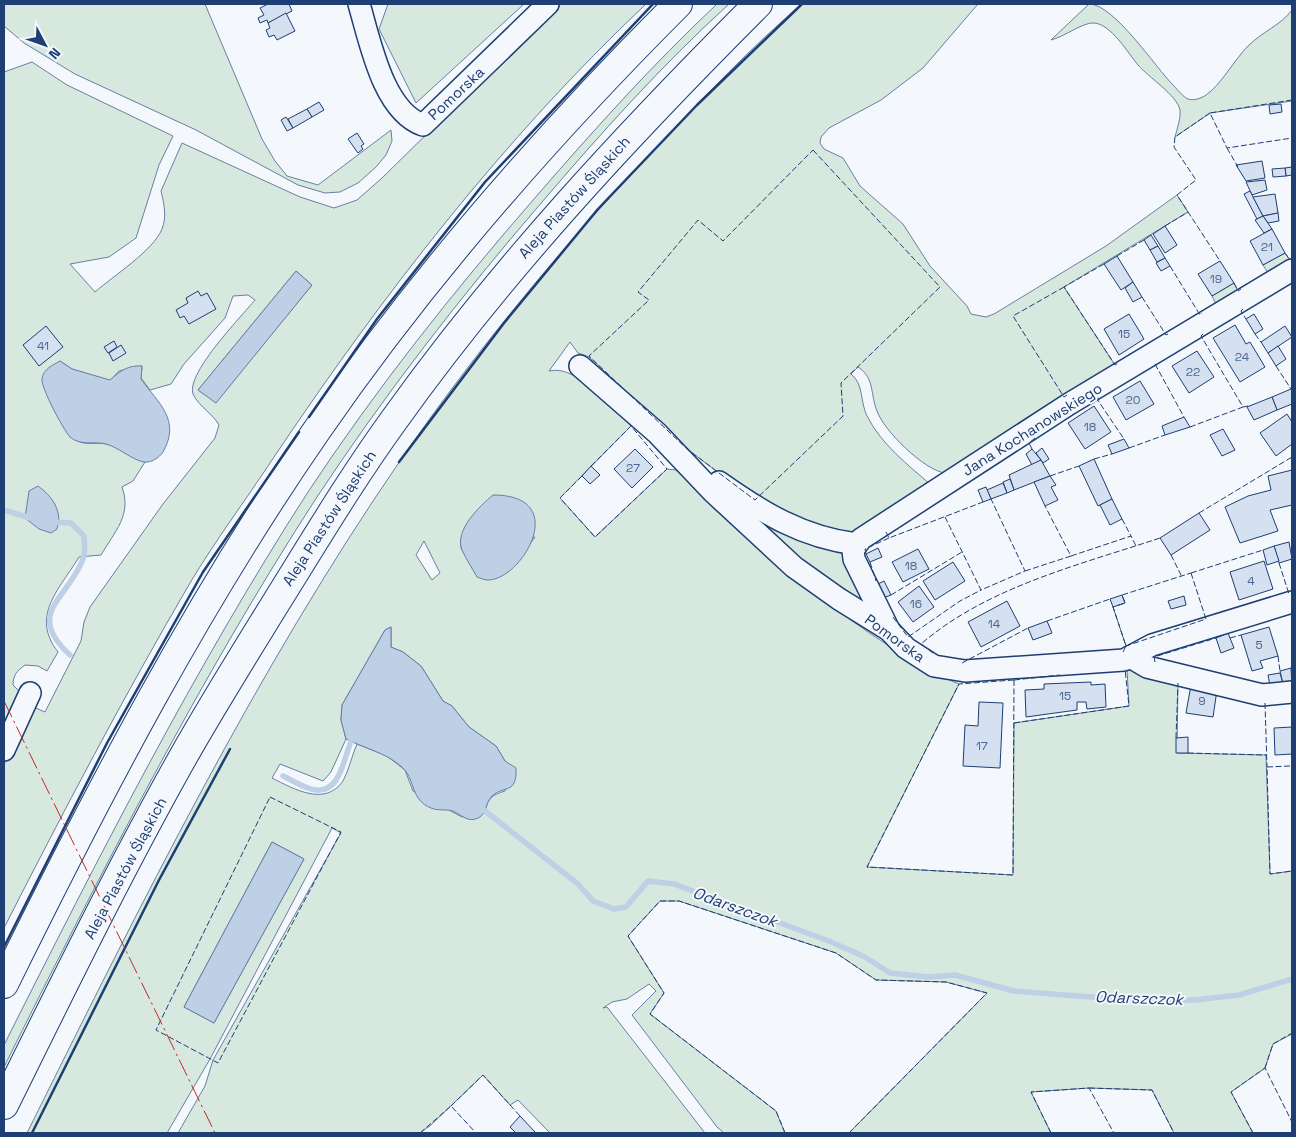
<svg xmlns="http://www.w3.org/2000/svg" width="1296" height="1137" font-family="'Space Grotesk',sans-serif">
	<rect width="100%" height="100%" fill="#f4f7fb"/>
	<g fill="#d7e8df" stroke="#687fa3" fill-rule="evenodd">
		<polygon points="4,4 205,4 262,139 275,161 287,176 318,185 391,130 392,141 386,155 376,167 358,183 340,192 325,193 298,185 196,130 75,74 24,43 4,26"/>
		<polygon points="388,4 524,4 416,103 379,29"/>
		<path d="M559 4H646C503 139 381 297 272 460 245 501 215 541 190 583 124 696 63 812 4 928V764L31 706 45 712 81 641 84 622 90 607 163 504 215 438 219 425C213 414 200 407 194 396 182 377 242 316 255 300L248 295 233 296 225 318 184 364 171 384 150 390 141 378 142 366 119 371 110 381 72 369 60 361C60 386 51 430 80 442 88 445 98 442 107 444 121 448 131 457 145 462L133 481 122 487C132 515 115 531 101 555L79 557C59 590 30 616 58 652L47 671 38 666 25 665C17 671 13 675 13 685L22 694 4 731V72L32 62 67 85 173 136 159 165 136 238 109 257 70 264 95 292C113 276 153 251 162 229 167 217 164 203 161 191L182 143 300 197 334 208 357 200 382 178ZM296 271 312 285 216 402 198 390Z"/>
		<path d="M717 4H729C662 65 601 133 542 202 461 296 385 394 317 497 199 679 101 873 4 1067V1045C98 858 194 669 308 492 376 389 453 292 534 199 592 132 652 65 717 4Z"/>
		<path d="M802 4H978L923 68 881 100 829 128 821 137 820 143 824 149 843 158 860 186 903 224 930 266 967 306 971 314 986 317 994 314 1106 246 1177 195 1188 212 1064 287 1115 365 945 473C924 470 884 431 877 411 870 394 875 378 858 367L851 374C864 384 860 402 867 416 881 444 908 465 931 485L859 532 828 533 755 500 687 449 589 357 578 353 570 342 549 371C577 364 612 408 631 426L560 498 595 537 667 469 676 470C749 533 816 602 899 652 919 663 938 676 959 684L867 867 1013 875 1014 723 1129 706 1127 669 1135 668 1178 680 1177 753 1266 755 1270 874 1292 871V1034L1273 1044 1265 1068 1231 1092 1253 1133H1174L1152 1090 1089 1088 1031 1092 1051 1133H849L987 993 946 982 876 980 836 953 679 901H660L628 936 664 993 650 1014 776 1111 785 1133H724L717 1127 632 1015 656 991 649 984 627 999 612 1002 603 1008 607 1007 705 1133H550L518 1100 510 1105 483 1075 431 1125 420 1133H178L205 1086 213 1060 341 833 332 828 210 1059 167 1133H27C141 904 255 672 400 461 477 349 565 243 659 145 705 96 751 47 802 4ZM535 537 515 564 466 556 461 548V539ZM424 541 440 573 432 580 416 555ZM391 627V647L403 652 421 666 443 701 452 706 469 727 496 746 505 761V791C492 795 488 798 485 811L462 817 413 791 405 770 387 756 357 744C352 755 349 770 343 781 325 807 294 789 272 778L280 764 323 781 331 772 346 739 341 720 342 705 385 630ZM272 842 304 859 214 1023 184 1007Z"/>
		<path d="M1089 4C1114 4 1155 67 1174 86 1178 90 1183 97 1188 99 1194 101 1202 98 1206 95 1220 86 1235 59 1248 46 1262 32 1281 25 1292 10V101L1210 113 1175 137C1177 129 1181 118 1180 110 1177 95 1148 77 1138 65 1128 53 1111 24 1094 23 1083 22 1064 37 1051 40Z"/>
		<polygon points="1285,253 1290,260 1268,273 1263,265"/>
		<polygon points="1234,283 1238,291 1216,304 1212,296"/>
		<polygon points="742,510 847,551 868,616"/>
	</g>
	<g fill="#bed0e5" stroke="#687fa3">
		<polygon points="296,271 312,285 216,403 198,390"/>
		<path d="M60 361 72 369 110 380C120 371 128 365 142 366L141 379C159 404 181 420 163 452 159 458 151 463 144 462 132 460 120 448 106 444 94 441 80 446 70 437 63 429 41 388 42 379 43 369 53 365 60 361Z"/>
		<path d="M38 486C52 496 63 511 57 529L51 533 39 529 25 518 29 491Z"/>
		<path d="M493 495C572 495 522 580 488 580 484 580 480 578 477 577 472 568 466 559 462 550 454 530 480 506 493 495Z"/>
		<path d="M391 627V647L403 652 421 666 443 701 452 706 469 727 496 746 505 761 516 768C517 795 504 785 492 796 485 803 487 814 478 818 468 823 462 815 453 811 447 809 438 811 431 808 411 800 415 781 404 769 388 753 366 749 346 739L341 720 342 705 385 630Z"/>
		<polygon points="272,842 304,859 214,1023 184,1007"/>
	</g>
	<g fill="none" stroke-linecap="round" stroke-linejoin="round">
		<g stroke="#bed0e5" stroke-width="5.5">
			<polyline points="4,510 33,519"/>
			<path d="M52 522 71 523 84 536C84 542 86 553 83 559 68 599 24 613 70 655"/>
			<path d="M283 776C292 780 305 789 316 790 343 793 344 751 354 735"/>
			<polyline points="480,807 578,884 593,901 614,909 626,907 648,881 674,884 829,941 865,957 890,973 928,977 955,975 1014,991 1130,1000 1195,1000 1239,995 1292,979"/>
		</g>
	</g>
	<g fill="#d5e0f0" stroke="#1d3f73">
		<polygon points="268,4 289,4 292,11 268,23 267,20 260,23 258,18 264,15 260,8"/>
		<polygon points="286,13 295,31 277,40 274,35 269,37 266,30 270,28 268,23"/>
		<polygon points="319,102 324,110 312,117 307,109"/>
		<polygon points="1281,104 1282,112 1270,114 1269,105"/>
		<polygon points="307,109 312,117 293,128 288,119"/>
		<polygon points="286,117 293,128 287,131 281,120"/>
		<polygon points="357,133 364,144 361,146 363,149 358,153 348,139"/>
		<polygon points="1262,161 1265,178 1246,181 1236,165"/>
		<polygon points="1292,167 1292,175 1286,176 1285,168"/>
		<polygon points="1285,168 1286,176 1273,177 1272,169"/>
		<polygon points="1265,180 1267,190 1252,195 1246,182"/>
		<polygon points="1250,191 1263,216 1257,219 1244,194"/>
		<polygon points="1275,194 1278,213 1263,216 1253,197"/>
		<polygon points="1278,213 1279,221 1268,223 1263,216"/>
		<polygon points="1263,216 1272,229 1264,233 1255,220"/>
		<polygon points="1165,226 1177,245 1165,253 1153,234"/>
		<polygon points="1272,229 1285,253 1263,265 1250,241"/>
		<polygon points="1151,235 1158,246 1150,250 1144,240"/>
		<polygon points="1158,246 1165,258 1157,262 1150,250"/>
		<polygon points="1117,256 1133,282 1121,290 1104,264"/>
		<polygon points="1165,258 1170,266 1161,271 1156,263"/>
		<polygon points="1220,261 1234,283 1212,296 1198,274"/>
		<polygon points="1133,282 1142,297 1133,302 1125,288"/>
		<polygon points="198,291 201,296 207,293 216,309 189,324 184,316 180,318 176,310 188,303 186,298"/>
		<polygon points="1129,314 1144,339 1119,355 1104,329"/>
		<polygon points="1254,314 1263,329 1255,334 1246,319"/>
		<polygon points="1235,325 1246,344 1250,342 1265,367 1240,382 1213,338"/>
		<polygon points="46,326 63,347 39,366 23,345"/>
		<polygon points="1285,326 1292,337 1268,353 1261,342"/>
		<polygon points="114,341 117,347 108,353 104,347"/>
		<polygon points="121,345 126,353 113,361 109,353"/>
		<polygon points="1278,346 1286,359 1276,366 1268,353"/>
		<polygon points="1197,351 1214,377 1189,393 1172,366"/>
		<polygon points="1140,381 1154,404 1126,420 1113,397"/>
		<polygon points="1291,389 1292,389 1292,404 1277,410 1272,397"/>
		<polygon points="1272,397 1277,410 1254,420 1247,407"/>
		<polygon points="1094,406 1111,432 1085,449 1068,423"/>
		<polygon points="1287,414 1292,422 1292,444 1276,456 1260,433"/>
		<polygon points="1184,417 1190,427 1165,435 1162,426"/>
		<polygon points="1223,429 1235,450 1222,456 1210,435"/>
		<polygon points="1124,439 1129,448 1112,454 1108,445"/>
		<polygon points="1042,448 1049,459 1043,463 1036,453"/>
		<polygon points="635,449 653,467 632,488 614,469"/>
		<polygon points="1032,449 1041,460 1032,465 1026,454"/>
		<polygon points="1094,459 1112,499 1098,506 1079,466"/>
		<polygon points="1041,460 1050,476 1014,490 1009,475"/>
		<polygon points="591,466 600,475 590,484 582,476"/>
		<polygon points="1292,470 1292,505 1270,510 1278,531 1240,543 1225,507 1248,496 1271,490 1268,476"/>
		<polygon points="1050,476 1056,485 1051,487 1058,500 1045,506 1034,482"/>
		<polygon points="1010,479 1014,490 1007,493 1003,482"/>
		<polygon points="1003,483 1007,493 991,499 987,490"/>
		<polygon points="986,487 991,499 983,502 978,490"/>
		<polygon points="1112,499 1122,519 1110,525 1100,505"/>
		<polygon points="1199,513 1210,530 1171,555 1160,538"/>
		<polygon points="1289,542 1292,559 1279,563 1274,546"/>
		<polygon points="1274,546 1279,561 1267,565 1263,550"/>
		<polygon points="878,548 882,557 870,562 866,554"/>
		<polygon points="918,549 929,569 903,582 892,562"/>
		<polygon points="1264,561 1273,589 1239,600 1230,572"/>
		<polygon points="953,562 965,581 935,600 923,581"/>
		<polygon points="884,581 891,595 883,598 878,584"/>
		<polygon points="919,586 934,607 913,622 898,602"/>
		<polygon points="1122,595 1125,603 1113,607 1110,599"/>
		<polygon points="1184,596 1186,605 1171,609 1168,601"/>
		<polygon points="1007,601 1020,626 981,647 968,622"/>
		<polygon points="1047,621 1052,633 1033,640 1028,628"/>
		<polygon points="1269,627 1278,656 1260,661 1263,668 1252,671 1241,635"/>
		<polygon points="1228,633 1234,648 1221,653 1216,638"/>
		<polygon points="1291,668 1292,686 1284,688 1280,671"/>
		<polygon points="1280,673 1284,688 1271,691 1268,675"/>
		<polygon points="1091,682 1091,685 1105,684 1106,707 1087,709 1086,702 1077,702 1077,710 1026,717 1025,690 1044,689 1044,684"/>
		<polygon points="1191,685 1217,690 1213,717 1186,713"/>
		<polygon points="979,702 1003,703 1000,768 963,766 965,725 978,726"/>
		<polygon points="1292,727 1292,754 1275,755 1274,728"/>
		<polygon points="1188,737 1188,753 1176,753 1176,738"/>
		<polygon points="520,1116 535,1132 533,1133 516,1133 510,1127"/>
	</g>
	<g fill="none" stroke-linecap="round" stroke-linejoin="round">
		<defs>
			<g id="minor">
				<path d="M359 4C370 41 383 111 423 125L548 4"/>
				<polyline points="580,366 657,433 713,492 794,567 839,599 889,630 906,648 934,666 965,671 1124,660 1152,645 1292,602"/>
				<path d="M719 482C763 513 802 537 856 544"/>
				<polyline points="889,630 854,559 853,550 861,539 1069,404 1292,270"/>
				<polyline points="1130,657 1147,667 1262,695 1292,692"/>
				<polyline points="4,750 30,693"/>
			</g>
			<g id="highway">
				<path d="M4 984C97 795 197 603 317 430 423 276 547 135 678 4"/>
				<path d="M4 1105C62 988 119 871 183 757 213 704 245 653 277 601 315 540 352 478 394 420 502 269 627 135 758 4"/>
			</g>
		</defs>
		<use href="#minor" stroke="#1d3f73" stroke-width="24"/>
		<use href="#highway" stroke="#1d3f73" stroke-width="30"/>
		<use href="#minor" stroke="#f4f7fb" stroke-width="21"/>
		<use href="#highway" stroke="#f4f7fb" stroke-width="28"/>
		<g stroke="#1d3f73" stroke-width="1" stroke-dasharray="6 2.5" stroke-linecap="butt">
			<polyline points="1292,100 1210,113 1227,148 1292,138"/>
			<polyline points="1210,113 1175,137 1174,147 1196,180 1177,195 1220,261"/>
			<polyline points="1227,148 1238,167"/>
			<polygon points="813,150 940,287 841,383 843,416 755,500 687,449 589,356 649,300 638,292 698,220 723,241"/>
			<polyline points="1165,226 1188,212"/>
			<polyline points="1285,253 1290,260 1292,258"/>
			<polyline points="1117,256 1144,240"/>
			<polyline points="1104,264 1064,287 1115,365 1118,363"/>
			<polyline points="1170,266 1200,315 1202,313"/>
			<polyline points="1234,283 1238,291 1241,289"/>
			<polyline points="1064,287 1013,316 1064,397 1067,395"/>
			<polyline points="1142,297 1166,335 1168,334"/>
			<polyline points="1243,309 1241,311 1246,319"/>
			<polyline points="1203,334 1201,336 1243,407 1248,406"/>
			<polyline points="1255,334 1261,342"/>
			<polyline points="1155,364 1184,417"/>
			<polyline points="1276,366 1291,389"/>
			<polyline points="1099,398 1097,399 1124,439"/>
			<polyline points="1190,427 1243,407"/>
			<polyline points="1129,448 1165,435"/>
			<polyline points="1032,449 1029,443 1035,438"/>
			<polyline points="1094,459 1112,454"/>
			<polyline points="582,476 560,498 595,537 667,469 631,426 591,466"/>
			<polyline points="1050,476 1079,466"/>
			<polyline points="1199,513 1292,457"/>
			<polyline points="945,517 981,590 1025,571 991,499"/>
			<polyline points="1122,519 1131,536"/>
			<polyline points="886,532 889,538 983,502"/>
			<polyline points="866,554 865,549 889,538"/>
			<polyline points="1171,555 1181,575 1179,576"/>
			<polyline points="1071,556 1131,536 1136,546"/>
			<polyline points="870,562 876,581"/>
			<polyline points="1279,563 1289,594"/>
			<polyline points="1025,571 1071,556 1045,506"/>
			<polygon points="1191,573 1206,619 1126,646 1113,607 1125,603 1122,595"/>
			<polyline points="1191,573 1263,550"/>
			<polyline points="891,595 962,552"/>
			<polyline points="1113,607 1126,646 1123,652"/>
			<polyline points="893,617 908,637 960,601 981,590"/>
			<polyline points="1047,621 1110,599"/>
			<polyline points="1230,638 1241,635"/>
			<path d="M933 653 921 644C987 587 1079 565 1160 538"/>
			<polyline points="1278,656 1280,671"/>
			<polyline points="1155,662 1154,657 1216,638"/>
			<polyline points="962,663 1028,628"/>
			<polygon points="1014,680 1013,875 867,867 959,684"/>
			<polyline points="1014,680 1060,675"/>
			<polyline points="1265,703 1267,767"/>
			<polyline points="1014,723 1129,706 1125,669"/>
			<polyline points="1176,738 1178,683"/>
			<polyline points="1188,753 1266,755"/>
			<polyline points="1290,766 1267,767 1270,874 1292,871"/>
			<polygon points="270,797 341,832 218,1063 156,1030"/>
			<polyline points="1265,1068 1273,1044 1292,1033"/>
			<polyline points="1089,1088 1152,1090 1174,1133"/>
			<polyline points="451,1106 483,1075 520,1116"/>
			<polyline points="420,1133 451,1106 476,1133"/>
			<polyline points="785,1133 776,1111 650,1014 664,993 628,936 660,901 679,901 836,953 876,980 946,982 987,993 849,1133"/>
			<polyline points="1051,1133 1031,1092 1089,1088 1114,1133"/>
			<polyline points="1253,1133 1231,1092 1265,1068 1292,1122"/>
		</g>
		<g stroke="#1d3f73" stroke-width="2.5">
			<polyline points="309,417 377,319 485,182 653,4"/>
			<polyline points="399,462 504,323 598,209 697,105 802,4"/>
			<polyline points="4,947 107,743 203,572 299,432"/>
			<polyline points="32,1133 159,880 230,749"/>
		</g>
		<polyline stroke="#c62828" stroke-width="1" stroke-dasharray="18 4 2.5 4" stroke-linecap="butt" points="4,701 215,1133"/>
	</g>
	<g text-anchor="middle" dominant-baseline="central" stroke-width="4" stroke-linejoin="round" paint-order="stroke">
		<g font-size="12" fill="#4b6792">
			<text x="1267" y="247">21</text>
			<text x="1216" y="279">19</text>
			<text x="1124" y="334">15</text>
			<text x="43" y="346">41</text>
			<text x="1242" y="357">24</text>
			<text x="1193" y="372">22</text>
			<text x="1133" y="400">20</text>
			<text x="1090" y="427">18</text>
			<text x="633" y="468">27</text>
			<text x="911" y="566">18</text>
			<text x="1251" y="581">4</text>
			<text x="916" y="604">16</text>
			<text x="994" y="624">14</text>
			<text x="1259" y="645">5</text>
			<text x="1065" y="696">15</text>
			<text x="1202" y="701">9</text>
			<text x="982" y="746">17</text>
		</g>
		<g font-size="15" fill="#1d3f73" stroke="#f4f7fb">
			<text transform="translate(456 93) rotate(-43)">Pomorska</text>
			<text transform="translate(574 197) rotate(-48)">Aleja Piastów Śląskich</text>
			<text transform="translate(1032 429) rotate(-32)">Jana Kochanowskiego</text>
			<text transform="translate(329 518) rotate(-57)">Aleja Piastów Śląskich</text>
			<text transform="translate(895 638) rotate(36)">Pomorska</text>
			<text transform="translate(125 868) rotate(-62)">Aleja Piastów Śląskich</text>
		</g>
		<g font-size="16" font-style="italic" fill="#1d3f73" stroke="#f4f7fb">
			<text transform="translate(735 907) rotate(20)">Odarszczok</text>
			<text transform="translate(1139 998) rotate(2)">Odarszczok</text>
		</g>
	</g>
	<rect width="1296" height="1137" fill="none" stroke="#1d3f73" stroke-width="10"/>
	<g transform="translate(45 45) rotate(131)" stroke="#f4f7fb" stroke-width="4" paint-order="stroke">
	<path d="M0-4L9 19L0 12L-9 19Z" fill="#1d3f73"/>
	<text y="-8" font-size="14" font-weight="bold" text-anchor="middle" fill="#1d3f73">N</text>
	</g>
</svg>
